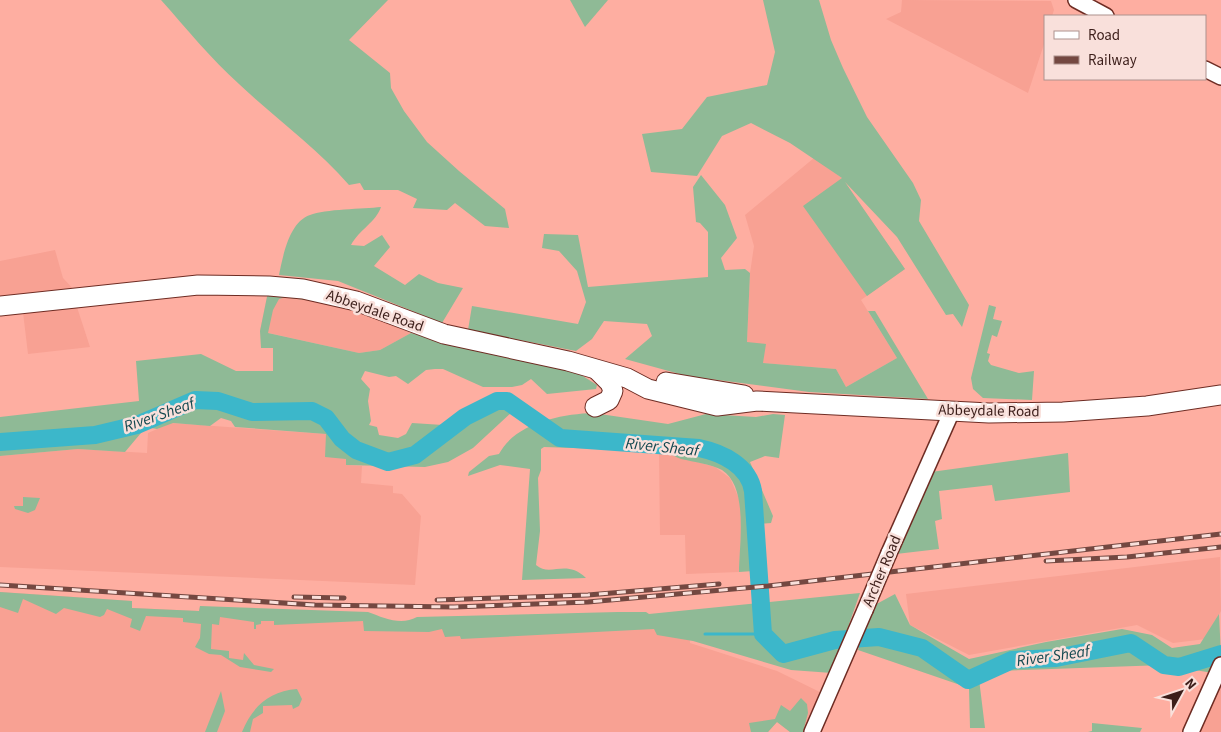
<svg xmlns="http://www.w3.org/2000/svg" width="1221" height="732" font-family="'Source Sans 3',sans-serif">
	<rect width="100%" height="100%" fill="#feaea1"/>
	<g fill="#f8a193">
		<polygon points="902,0 1051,1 1054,10 1052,16 1045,16 1045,41 1028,93 886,19 901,12"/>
		<polygon points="814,158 842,178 905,269 861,300 897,358 846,387 836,369 763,363 747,342 750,273 754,246 745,215"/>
		<polygon points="55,250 63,278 75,291 74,298 90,347 28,354 22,304 0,306 0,261"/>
		<polygon points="268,292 353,308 411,333 380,350 359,353 260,331"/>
		<polygon points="171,423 326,434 346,459 346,465 362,466 361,483 393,486 393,493 402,494 421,516 415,585 0,567 0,456 78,449 147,453 148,433"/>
		<polygon points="659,451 715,467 730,478 740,501 742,512 739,572 686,574 685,535 660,535"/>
		<polygon points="1220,557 1221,611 1206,639 1173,643 1137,625 969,655 910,625 906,594"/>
		<polygon points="0,592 132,601 132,608 199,611 200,606 321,619 689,629 690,643 777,671 828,696 812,732 790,732 777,722 768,732 0,732"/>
		<polygon points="1221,665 1221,732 1196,732"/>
	</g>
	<g fill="#8fba96">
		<path d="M161 0H388L349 40 390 73 391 88 404 111 427 142 459 171 505 209 509 228 485 226 455 203 447 210 413 208 417 199 398 190H364L360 183 349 185C316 147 275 118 239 84 211 59 186 28 161 0Z"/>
		<polygon points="570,0 608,0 585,27"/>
		<polygon points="763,0 819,0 831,40 843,68 867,117 913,183 921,200 919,221 969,305 962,327 953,314 946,315 897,237 845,182 905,269 867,296 803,206 842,178 790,143 751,123 722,136 697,176 651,172 642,134 682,129 707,97 767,85 775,52"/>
		<polygon points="701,175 725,205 737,238 721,258 725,270 745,269 750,273 747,342 766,344 763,363 836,369 846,387 897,358 868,311 875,311 928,399 809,392 687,376 625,359 652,336 647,324 604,321 592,339 576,351 468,330 472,306 578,324 586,302 577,271 559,251 542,248 544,234 578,235 588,287 708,277 708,232 700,223 696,222 693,187"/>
		<path d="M381 207C376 222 359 230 351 245L364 246 382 235 390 247 374 266 405 285 419 274 438 283 463 288 442 323 338 281 279 275C283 256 289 222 310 215 325 209 363 209 381 207Z"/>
		<path d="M268 292 311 298C302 303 290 295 279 299L273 310 268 333 359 353 380 350 411 333 447 343 575 371 597 385 596 389 547 394 531 379 522 385 512 387H483L443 369H435L426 370 408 384 396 376 389 377 365 371 361 379 370 389 368 401 371 421 369 425 377 427 379 435 398 438 406 434 412 423 443 425 467 419 498 404 512 412 473 448 448 462 425 467 346 465V459L325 457 326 434 235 427 231 421 221 418 210 426 173 423 157 429 146 427 125 452 78 449 0 456V417L139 401 136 361 201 354 236 371H273V348H261L260 331Z"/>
		<polygon points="989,305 996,307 993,319 1002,321 997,337 992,335 987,353 990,354 988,361 991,365 1019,373 1034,371 1032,400 983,398 973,389 971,378"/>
		<path d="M593 413 668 424 706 414 756 417 773 414 785 415 779 458 765 456 750 462 773 516 771 523 748 525 755 555 765 562 766 570 739 572C739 545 749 487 722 470 711 464 694 462 681 459 675 457 670 453 664 451L544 447 541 449V470L538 478 540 531 536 565C551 578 565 558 586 578L522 580 530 469 500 465 468 476 469 472 489 456 499 454C515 423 562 414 593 413Z"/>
		<polygon points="1068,453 1070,492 995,501 992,485 939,491 942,519 935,521 939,549 896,554 931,472"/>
		<polygon points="23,497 40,498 35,510 28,513 15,509 14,506 23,506"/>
		<path d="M0 592 132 601V608L199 611 200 606 368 612C384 618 401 626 417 617L618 612H646L649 614 860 593 832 673 791 670 693 641 657 635 654 629 461 639 460 636 445 637 442 629 429 632 364 631 363 621 274 625V621H261V624L256 625V629H254V622L220 617 219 625 212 624 211 649 229 651V658L243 660 244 653 254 665 274 669 271 672 240 667 221 655 209 654 195 647 200 638 201 624 183 622V618L146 616 140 631 130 627 132 619 107 609 104 615 100 617 64 608 56 614 23 599 18 613 0 607Z"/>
		<polygon points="895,594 910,625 969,659 1046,642 1122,629 1152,635 1172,648 1200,644 1219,614 1221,656 1213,673 1164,665 996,671 979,679 985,728 970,728 969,688 858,650 871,607"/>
		<path d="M297 689 302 699 299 706 293 709 292 705 263 706V713L253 719 250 732H242C252 707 269 691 297 689Z"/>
		<polygon points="221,691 225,711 217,732 205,732"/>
		<polygon points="801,698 807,704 808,713 803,732 790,732 777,722 768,732 751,732 749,723 775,719 781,705 790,711"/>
		<polygon points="1092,723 1142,728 1140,732 1088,732 1092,731"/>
	</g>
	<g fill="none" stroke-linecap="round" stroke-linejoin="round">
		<polyline stroke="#3cb7ca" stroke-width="3" points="705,634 763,634"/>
		<path stroke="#3cb7ca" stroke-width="18" d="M0 442 95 435 137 425 195 400 218 401 252 412 312 411 326 418 342 439 356 450 388 462 415 455 465 417 497 401H507L560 438 699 448C723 453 749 466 753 491L763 634 783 654 835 640 879 637 922 648 968 680 1012 660 1056 658 1131 643 1164 665 1179 667 1221 654"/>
		<defs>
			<g id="tertiary">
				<polyline points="1076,0 1106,16"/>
				<polyline points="1205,69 1221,77"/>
				<polyline points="889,553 952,411"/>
				<polyline points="812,732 865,610"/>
				<polyline points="1191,732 1221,665"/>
			</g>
			<g id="primary">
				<polyline points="0,306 198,285 269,286 303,289 356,301 444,334 568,361 627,378 648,389 717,406 757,401 989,413 1063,412 1147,406 1221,395"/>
				<polyline points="666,382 744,395"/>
				<polyline points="595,407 609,400 613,391 610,383 597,370"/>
			</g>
		</defs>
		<use href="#tertiary" stroke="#6e2c23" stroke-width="18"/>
		<use href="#primary" stroke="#6e2c23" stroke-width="21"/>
		<use href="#tertiary" stroke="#fff" stroke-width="15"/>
		<use href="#primary" stroke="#fff" stroke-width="19"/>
		<defs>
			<g id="rail">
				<polyline points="1046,561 1127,557 1221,547"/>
				<polyline points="0,585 315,605 454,607 588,602 768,586 1221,534"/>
				<polyline points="294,597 344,598"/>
				<polyline points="437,600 588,595 719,584"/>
			</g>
		</defs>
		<use href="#rail" stroke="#744841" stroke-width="5"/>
		<use href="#rail" stroke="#f9e0db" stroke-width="3" stroke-dasharray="9" stroke-linecap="butt"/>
		<defs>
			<polyline id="tertiary-bridge" points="865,610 889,553"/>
		</defs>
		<use href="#tertiary-bridge" stroke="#6e2c23" stroke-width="18" stroke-linecap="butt"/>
		<use href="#tertiary-bridge" stroke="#fff" stroke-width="15"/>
	</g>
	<g text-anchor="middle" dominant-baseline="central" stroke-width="5" stroke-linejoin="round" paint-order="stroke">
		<g font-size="15" fill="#3c1e1a" stroke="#f9e0db">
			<text transform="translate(375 311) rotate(19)">Abbeydale Road</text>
			<text transform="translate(989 411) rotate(1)">Abbeydale Road</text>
			<text transform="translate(882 571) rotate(-67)">Archer Road</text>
		</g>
		<g font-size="16" font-style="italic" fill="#134850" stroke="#f9e0db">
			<text transform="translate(159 415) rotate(-19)">River Sheaf</text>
			<text transform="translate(662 447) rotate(6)">River Sheaf</text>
			<text transform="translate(1053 656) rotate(-8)">River Sheaf</text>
		</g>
	</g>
	<rect x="1044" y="15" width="162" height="65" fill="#f9e0db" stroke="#ad928e"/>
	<rect x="1054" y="31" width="25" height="8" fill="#ffffff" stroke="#ad928e"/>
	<text x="1088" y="40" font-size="15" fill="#3c1e1a">Road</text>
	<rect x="1054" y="56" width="25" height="8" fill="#744841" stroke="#ad928e"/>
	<text x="1088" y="65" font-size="15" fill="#3c1e1a">Railway</text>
	<g transform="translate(1181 692) rotate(50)" stroke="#f9e0db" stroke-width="4" paint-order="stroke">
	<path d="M0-4L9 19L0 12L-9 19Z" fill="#3c1e1a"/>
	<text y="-8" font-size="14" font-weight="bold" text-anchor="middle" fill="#3c1e1a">N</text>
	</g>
</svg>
